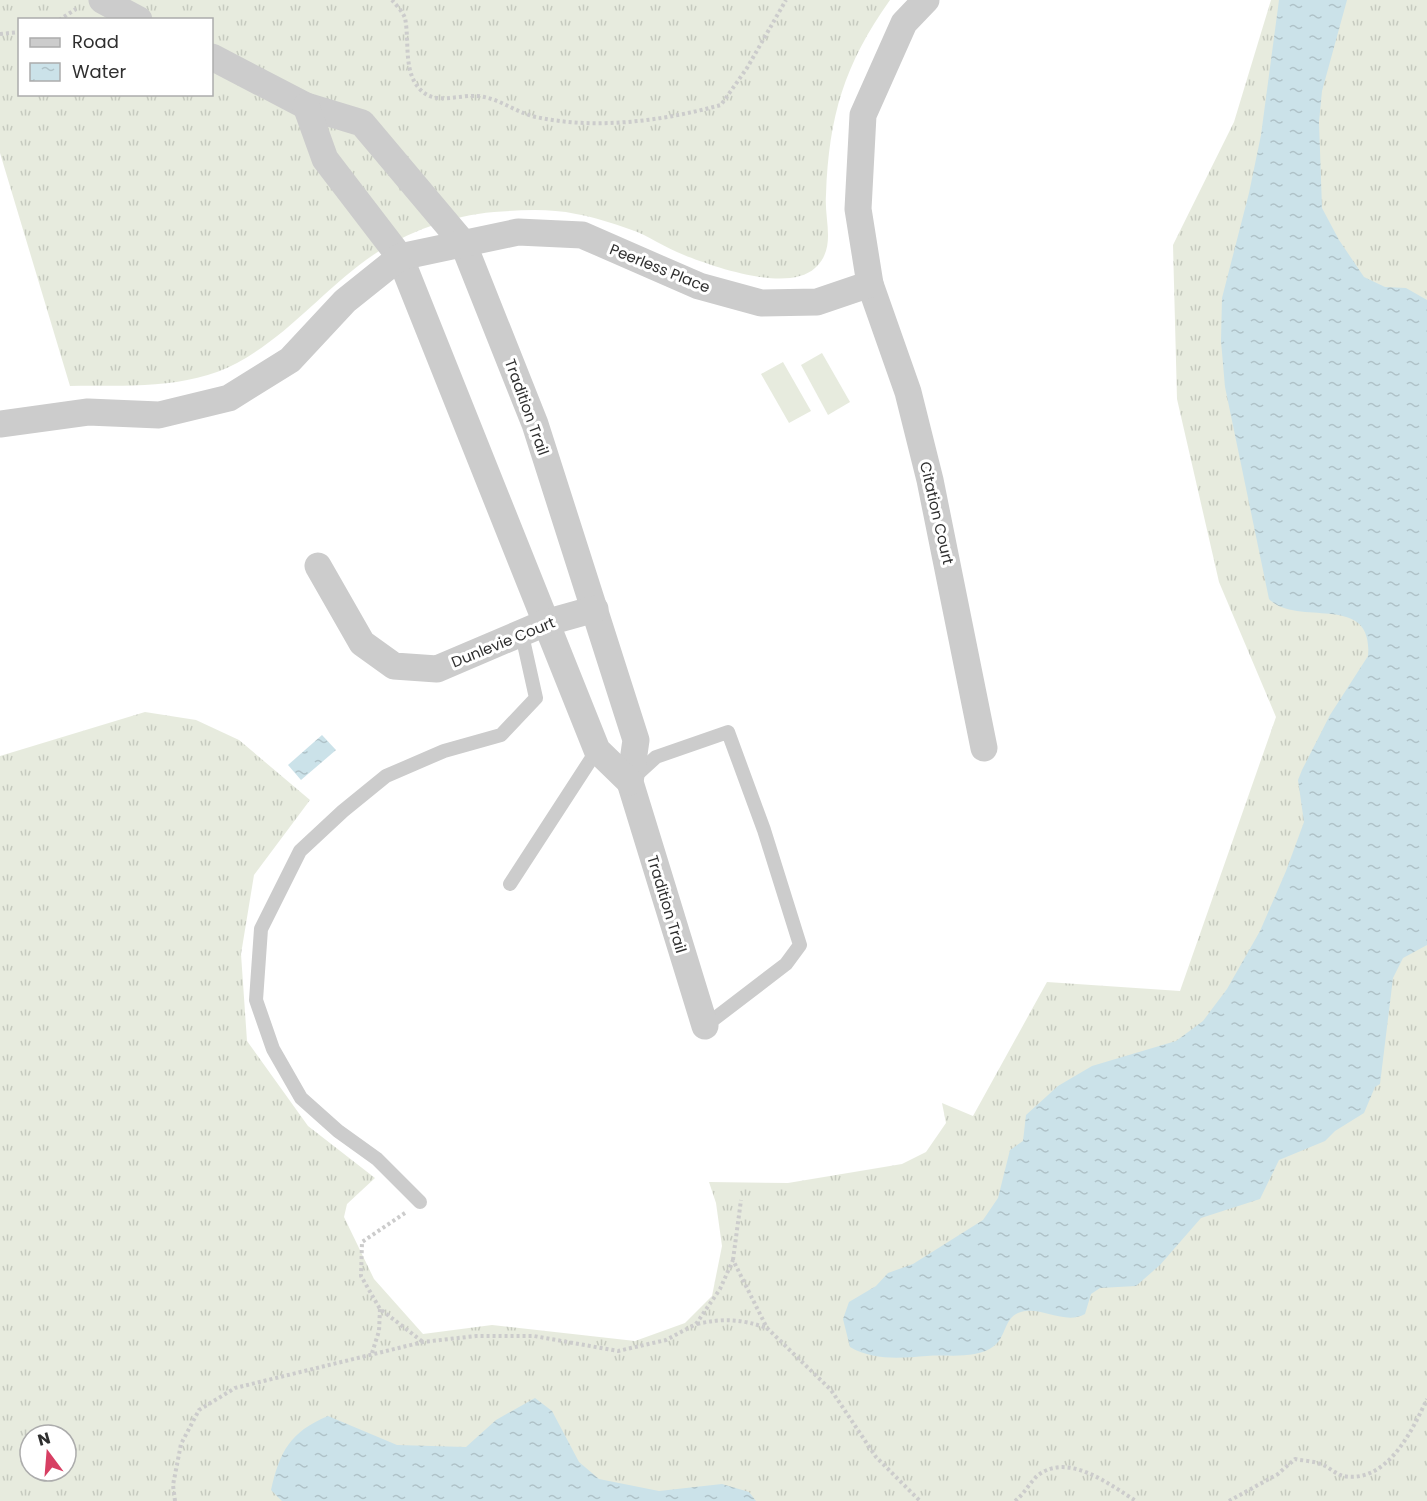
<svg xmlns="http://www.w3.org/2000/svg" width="1427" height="1501" font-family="Poppins,sans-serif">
	<defs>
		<pattern id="grass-tufts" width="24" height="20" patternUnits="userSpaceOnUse" patternTransform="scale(1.5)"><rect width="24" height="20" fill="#e7ebde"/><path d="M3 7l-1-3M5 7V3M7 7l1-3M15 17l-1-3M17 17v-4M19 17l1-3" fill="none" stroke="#c6cabf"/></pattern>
		<pattern id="water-ripples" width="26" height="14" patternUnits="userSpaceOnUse" patternTransform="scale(1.5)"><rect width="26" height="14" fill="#cbe2e9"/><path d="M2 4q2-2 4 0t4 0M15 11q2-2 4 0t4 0" fill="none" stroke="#afc2c8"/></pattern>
	</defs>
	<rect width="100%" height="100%" fill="#fff"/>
	<g fill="url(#grass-tufts)" fill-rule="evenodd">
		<path d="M0 0H890C844 65 829 116 826 195 824 221 837 248 815 268 788 293 714 267 684 255 665 248 648 235 629 229 612 223 594 217 576 214 549 208 521 210 494 212 449 216 403 233 366 260 321 293 287 336 237 363 187 390 125 385 70 386L0 153ZM20 20H212V94H20Z"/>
		<path d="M1271 0H1427V1501H0V756L145 712 196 720 239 740 310 800 254 875 241 954 247 1041 308 1126 375 1178 347 1204 344 1217 374 1279 423 1334 492 1325 635 1341 685 1323 712 1296 722 1246 716 1203 709 1182 788 1183 902 1164 926 1152 946 1123 942 1103 973 1116 1047 982 1180 991 1276 717 1219 582 1177 399 1173 245 1234 122ZM30 1435H66V1471H30Z"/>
	</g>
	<g fill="#e7ebde">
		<polygon points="822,353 850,402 828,415 801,365"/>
		<polygon points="783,362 811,411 789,423 761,374"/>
	</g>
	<g fill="url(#water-ripples)">
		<path d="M1279 0H1347L1322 91 1319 122 1322 208 1339 240 1364 277 1385 287 1406 288 1427 300V945L1403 958 1393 978 1380 1084 1375 1087 1364 1113 1335 1131 1325 1141 1279 1160 1260 1199 1201 1218 1160 1265 1136 1286 1100 1288 1091 1294 1085 1314C1064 1326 1039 1304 1018 1313 1004 1319 1006 1337 994 1346 975 1360 948 1354 927 1356 901 1358 874 1361 850 1347L843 1319 849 1302 876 1286 888 1273 913 1264 983 1220 998 1198 1010 1150 1023 1141 1026 1115 1058 1086 1092 1066 1176 1041 1203 1021 1227 989 1260 931 1286 871 1304 822 1298 780 1302 770 1330 715 1368 656C1374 591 1297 628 1269 599L1225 387 1221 341 1222 298 1249 193 1261 135Z"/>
		<polygon points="322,735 336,750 301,780 288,765"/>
		<path d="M535 1398 552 1411 579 1462 599 1479 659 1491 722 1484 749 1492 756 1501H282L271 1490C280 1451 290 1432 328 1416L397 1445 466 1447 496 1420Z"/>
	</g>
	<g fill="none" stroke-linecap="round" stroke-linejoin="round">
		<g stroke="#ccc" stroke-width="4" stroke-dasharray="3 3" stroke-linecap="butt">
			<path d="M392 0C396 5 403 12 405 18 410 42 402 75 423 92 437 104 458 95 476 96 498 97 514 112 536 117 596 130 662 121 721 105L747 68 786 0"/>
			<polyline points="59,20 76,9"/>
			<polyline points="0,34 20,32"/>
			<polyline points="405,1213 362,1242 361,1276 380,1309 423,1342"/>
			<polyline points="733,1260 741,1200"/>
			<path d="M697 1324C723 1318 741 1319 767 1328"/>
			<polyline points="372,1353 379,1331 380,1309"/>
			<polyline points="175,1501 173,1485 181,1444 199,1410 235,1388 423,1342 476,1336 534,1336 618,1351 666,1340 696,1324 720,1289 733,1260 767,1328 831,1390 876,1457 920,1501"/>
			<path d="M1015 1501C1024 1494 1029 1484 1037 1476 1068 1451 1110 1485 1136 1501"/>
			<path d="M1229 1501 1278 1474 1295 1459C1304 1461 1315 1461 1323 1465 1330 1468 1336 1474 1343 1476 1387 1484 1412 1431 1427 1399"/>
		</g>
		<g stroke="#ccc" stroke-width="14">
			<polyline points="633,778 656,757 728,732 764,830 800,945 786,964 705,1026"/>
			<polyline points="510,884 597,750"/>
			<polyline points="420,1202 377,1159 338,1131 301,1098 273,1049 256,1000 261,929 300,851 343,811 386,776 444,751 501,735 536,698 522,635"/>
		</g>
		<g stroke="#ccc" stroke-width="27">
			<polyline points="102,0 139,20"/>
			<polyline points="212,57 306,106 362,123 463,243 535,424 636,740 630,782 705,1026"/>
			<polyline points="306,106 325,159 400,257 597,750 630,782"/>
			<polyline points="870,284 908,392 930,480 984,748"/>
			<polyline points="0,424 88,412 159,415 229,398 290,360 345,301 400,257 518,232 582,235 699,286 761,303 817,302 870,284 858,209 863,115 904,23 926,0"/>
			<polyline points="318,566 362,643 394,666 437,669 545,623 595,609"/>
		</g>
	</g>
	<g text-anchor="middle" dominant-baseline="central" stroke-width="6" stroke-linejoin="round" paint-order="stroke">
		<g font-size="15" fill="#2f2f2f" stroke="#fff">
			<text transform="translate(660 268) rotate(22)">Peerless Place</text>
			<text transform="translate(527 407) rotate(70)">Tradition Trail</text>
			<text transform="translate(937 513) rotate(77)">Citation Court</text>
			<text transform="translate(503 642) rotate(-22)">Dunlevie Court</text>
			<text transform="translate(667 904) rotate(73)">Tradition Trail</text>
		</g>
	</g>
	<rect x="18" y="18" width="195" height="78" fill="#ffffff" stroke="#acacac" stroke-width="1.5"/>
	<rect x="30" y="38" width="30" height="9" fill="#cccccc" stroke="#acacac" stroke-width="1.5"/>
	<text x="72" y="48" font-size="18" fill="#2f2f2f">Road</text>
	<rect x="30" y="63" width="30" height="18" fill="url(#water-ripples)" stroke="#acacac" stroke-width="1.5"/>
	<text x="72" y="78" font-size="18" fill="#2f2f2f">Water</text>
	<g transform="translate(48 1453) rotate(344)"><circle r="28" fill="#ffffff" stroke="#acacac" stroke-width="1.5"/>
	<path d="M0-4.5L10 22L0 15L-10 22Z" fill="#d73f63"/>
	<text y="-9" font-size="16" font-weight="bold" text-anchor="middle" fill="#2f2f2f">N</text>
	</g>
</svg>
